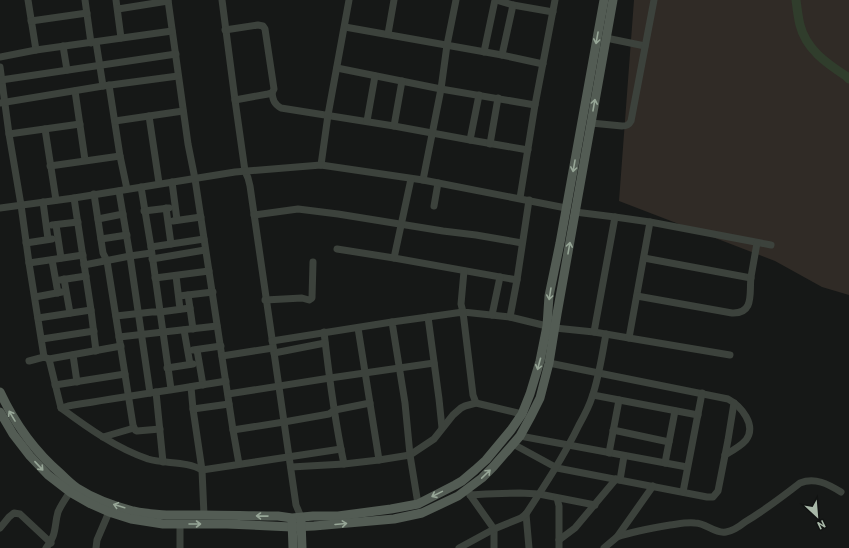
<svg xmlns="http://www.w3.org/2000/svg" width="849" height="548" font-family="Barlow,sans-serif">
	<rect width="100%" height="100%" fill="#161817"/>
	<polygon fill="#302b26" points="634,0 849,0 849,295 822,287 775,261 619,201"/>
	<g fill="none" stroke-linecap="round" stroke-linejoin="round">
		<path stroke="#303d2c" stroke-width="9" d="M796 0C797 8 798 17 800 25 806 49 826 63 846 76L849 79"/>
		<g stroke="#3c423c" stroke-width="7">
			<polyline points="28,0 36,50"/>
			<polyline points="85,0 91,43"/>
			<polyline points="116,0 121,38"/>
			<polyline points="168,0 188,144 195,179 233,430"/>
			<polyline points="222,0 235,100 245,171 248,178 250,186 296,505 301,517"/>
			<polyline points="496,0 513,5 553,12"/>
			<polyline points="118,9 168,1"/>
			<polyline points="31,21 87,13"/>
			<polyline points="345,27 502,55 543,64"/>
			<path d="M225 30 258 25 263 26 265 29 274 89 272 93C273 100 274 104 281 108L394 126 470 140 528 150"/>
			<polyline points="388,34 394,0"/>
			<polyline points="606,38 645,46"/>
			<polyline points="96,42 103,86"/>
			<polyline points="63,46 67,70"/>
			<polyline points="484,52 495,0"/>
			<polyline points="502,55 513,5"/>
			<polyline points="0,57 36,50 172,31"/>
			<polyline points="0,67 9,134 21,205 29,263 44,357"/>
			<polyline points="337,68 441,89 535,105"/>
			<polyline points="1,80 176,54"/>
			<polyline points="109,85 120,156 127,189"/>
			<polyline points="75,91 85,160"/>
			<polyline points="235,100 268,94 272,93"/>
			<polyline points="0,103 103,86 178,76"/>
			<polyline points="149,116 159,183"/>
			<polyline points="115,121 183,111"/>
			<polyline points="367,121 375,76"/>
			<path d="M591 123 622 126C627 126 629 125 631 121L654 0"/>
			<polyline points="394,126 402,81"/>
			<polyline points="45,129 56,200"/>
			<polyline points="9,134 80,124"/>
			<polyline points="470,140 479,95"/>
			<polyline points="490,144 498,98"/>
			<polyline points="321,165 328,115 349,0"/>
			<polyline points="50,166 120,156"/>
			<polyline points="423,180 441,89 447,45 456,0"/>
			<polyline points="172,182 177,220"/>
			<polyline points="141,187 151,247 171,389"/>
			<polyline points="119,191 130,256 150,393"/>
			<polyline points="94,194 103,253 107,261 133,425 135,430 137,431 160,429"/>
			<polyline points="74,198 91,310 96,351"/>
			<polyline points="520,198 535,105 555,0"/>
			<polyline points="43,202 48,239"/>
			<polyline points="434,206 438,183"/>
			<polyline points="0,208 74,198 235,172 321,165 423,180 566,208"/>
			<polyline points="166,208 171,244"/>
			<polyline points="144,211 169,208"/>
			<polyline points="575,212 615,217 650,222 771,245"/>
			<polyline points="254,215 298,209 338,214 443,231 476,235 522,243"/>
			<polyline points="98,219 123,214"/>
			<polyline points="173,221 201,217"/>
			<polyline points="52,225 78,222"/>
			<polyline points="56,225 61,258"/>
			<polyline points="101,239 127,235"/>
			<polyline points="26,243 52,239"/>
			<polyline points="151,247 204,239"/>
			<polyline points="337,249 394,258 517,280"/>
			<polyline points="394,258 411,179"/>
			<polyline points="644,258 751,278"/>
			<polyline points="152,259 205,250"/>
			<polyline points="52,260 58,293"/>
			<polyline points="29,263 83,255"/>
			<polyline points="84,265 130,256 151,253"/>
			<polyline points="464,271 461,304 463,312 510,317 555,328 594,332 629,338 650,222"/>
			<polyline points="176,276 180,309"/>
			<polyline points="155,278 209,271"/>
			<polyline points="64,279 70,313"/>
			<polyline points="60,280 86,276"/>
			<polyline points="188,295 190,308 193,329"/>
			<polyline points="179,296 213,292"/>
			<path d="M637 296 732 313C755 314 749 292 751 277 753 266 755 254 757 243"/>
			<polyline points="35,297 62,292"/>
			<polyline points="265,300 302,298 309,300 312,298 313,262"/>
			<polyline points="492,315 500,277"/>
			<polyline points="116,316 152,312 160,312 190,308"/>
			<polyline points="428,317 463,312 473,395 476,403"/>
			<polyline points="510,317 517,280 529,200"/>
			<polyline points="38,318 91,310"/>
			<polyline points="358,328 379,460 410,455 434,439 453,415 461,408 465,406 476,403 522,414"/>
			<polyline points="184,330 190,364"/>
			<path d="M324 332C329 376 335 422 344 464"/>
			<polyline points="594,332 615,217"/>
			<polyline points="119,337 217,326"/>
			<polyline points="629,338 730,355"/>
			<polyline points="42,339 94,331"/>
			<polyline points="272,341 392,322"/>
			<polyline points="193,350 221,346"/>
			<polyline points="197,350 203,385"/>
			<polyline points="274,353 325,343"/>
			<polyline points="73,355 77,382"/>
			<polyline points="222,356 273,348"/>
			<path d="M49 359 61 408C88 428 116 448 148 459 165 464 187 461 202 470L341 449"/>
			<polyline points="29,361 44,357 49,359 121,346"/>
			<path d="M549 363 728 399C741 406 757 425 746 440 741 446 732 451 725 455"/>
			<polyline points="167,368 193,364"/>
			<polyline points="55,385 125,374"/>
			<polyline points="191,387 193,409 202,470 204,515"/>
			<polyline points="156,392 163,462"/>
			<polyline points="228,394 330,378 434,363"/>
			<polyline points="593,395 698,415"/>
			<path d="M61 408 68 406C121 397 173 390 226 381"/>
			<polyline points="193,409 229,404"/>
			<polyline points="613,430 669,442"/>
			<polyline points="520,436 687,467"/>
			<polyline points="103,437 134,428"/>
			<polyline points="513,444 557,468 707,497 713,497 718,491 728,440 734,403"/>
			<polyline points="609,453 619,400"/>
			<polyline points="665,463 675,411"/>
			<polyline points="239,464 233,430 284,422 329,414 335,410 370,403"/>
			<polyline points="291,467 344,464 379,460"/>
			<polyline points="620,480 624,456"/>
			<polyline points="469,492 470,495 494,529 494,548"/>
			<polyline points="683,492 702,393"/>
			<polyline points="470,495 486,494 520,493 539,494 595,505"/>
			<polyline points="557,498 559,506 559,548"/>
			<polyline points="418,504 410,455 405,403 392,322 428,317 439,399 442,428"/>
			<polyline points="526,514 529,548"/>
			<polyline points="180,524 180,548"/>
			<polyline points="0,528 9,517 14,513 20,514 51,543"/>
			<path d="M617 537C634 531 652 528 670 525 678 524 687 522 695 523 706 523 715 534 726 532 733 531 740 526 745 522 765 510 782 497 800 483 815 477 828 484 841 492"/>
			<polyline points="559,540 575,528 616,479"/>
			<path d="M46 548C57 535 54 526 58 512 61 505 66 498 70 492"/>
			<polyline points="96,548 97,540 109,512"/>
			<path d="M459 548 494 529 521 518 526 514C545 485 564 456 579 425 584 416 589 407 592 397 599 377 602 355 606 334"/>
			<polyline points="604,548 617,537 653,486"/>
		</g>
		<g stroke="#535c54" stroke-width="9">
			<path d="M0 392C15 424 34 451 61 474 66 479 71 484 77 488 94 499 114 506 133 511 155 516 179 515 202 515 227 515 253 516 278 516L292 518 313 516H338L391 509 418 504 455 485 462 481 475 470 486 460 511 430 522 414 530 394 540 361 547 326 549 296 560 243 604 0"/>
			<polyline points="0,412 13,434 30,456 48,475 70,492 91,504 109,512 131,519 163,524 227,524 292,527 314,526 394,519 422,513 458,496 482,478 493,467 520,436 531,416 540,398 549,363 557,314 613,0"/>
			<polyline points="301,520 302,548"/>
			<polyline points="292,521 293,548"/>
		</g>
	</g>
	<defs><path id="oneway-shaft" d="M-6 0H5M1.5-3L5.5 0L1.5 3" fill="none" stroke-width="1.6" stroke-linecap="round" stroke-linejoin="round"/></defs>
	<g stroke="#97a697">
		<use href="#oneway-shaft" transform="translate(597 38) rotate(100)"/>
		<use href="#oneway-shaft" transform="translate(594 105) rotate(-80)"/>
		<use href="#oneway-shaft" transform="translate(574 166) rotate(100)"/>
		<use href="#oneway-shaft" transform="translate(569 248) rotate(-80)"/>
		<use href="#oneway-shaft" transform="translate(550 294) rotate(99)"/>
		<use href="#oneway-shaft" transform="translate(539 364) rotate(105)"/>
		<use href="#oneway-shaft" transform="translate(12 416) rotate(-121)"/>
		<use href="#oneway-shaft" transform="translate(39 466) rotate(47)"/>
		<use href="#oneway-shaft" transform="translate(486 474) rotate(-44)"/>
		<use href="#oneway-shaft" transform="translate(437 494) rotate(154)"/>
		<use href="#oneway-shaft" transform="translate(119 506) rotate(-163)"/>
		<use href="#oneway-shaft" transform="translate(262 516) rotate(-179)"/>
		<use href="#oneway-shaft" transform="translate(195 524)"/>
		<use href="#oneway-shaft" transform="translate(341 524) rotate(-5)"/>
	</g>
	<g transform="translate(817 516) rotate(154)" stroke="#111312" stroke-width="3" paint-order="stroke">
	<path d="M0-3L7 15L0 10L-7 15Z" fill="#a8b8a8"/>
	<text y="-6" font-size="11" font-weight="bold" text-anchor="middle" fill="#a8b8a8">N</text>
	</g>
</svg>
